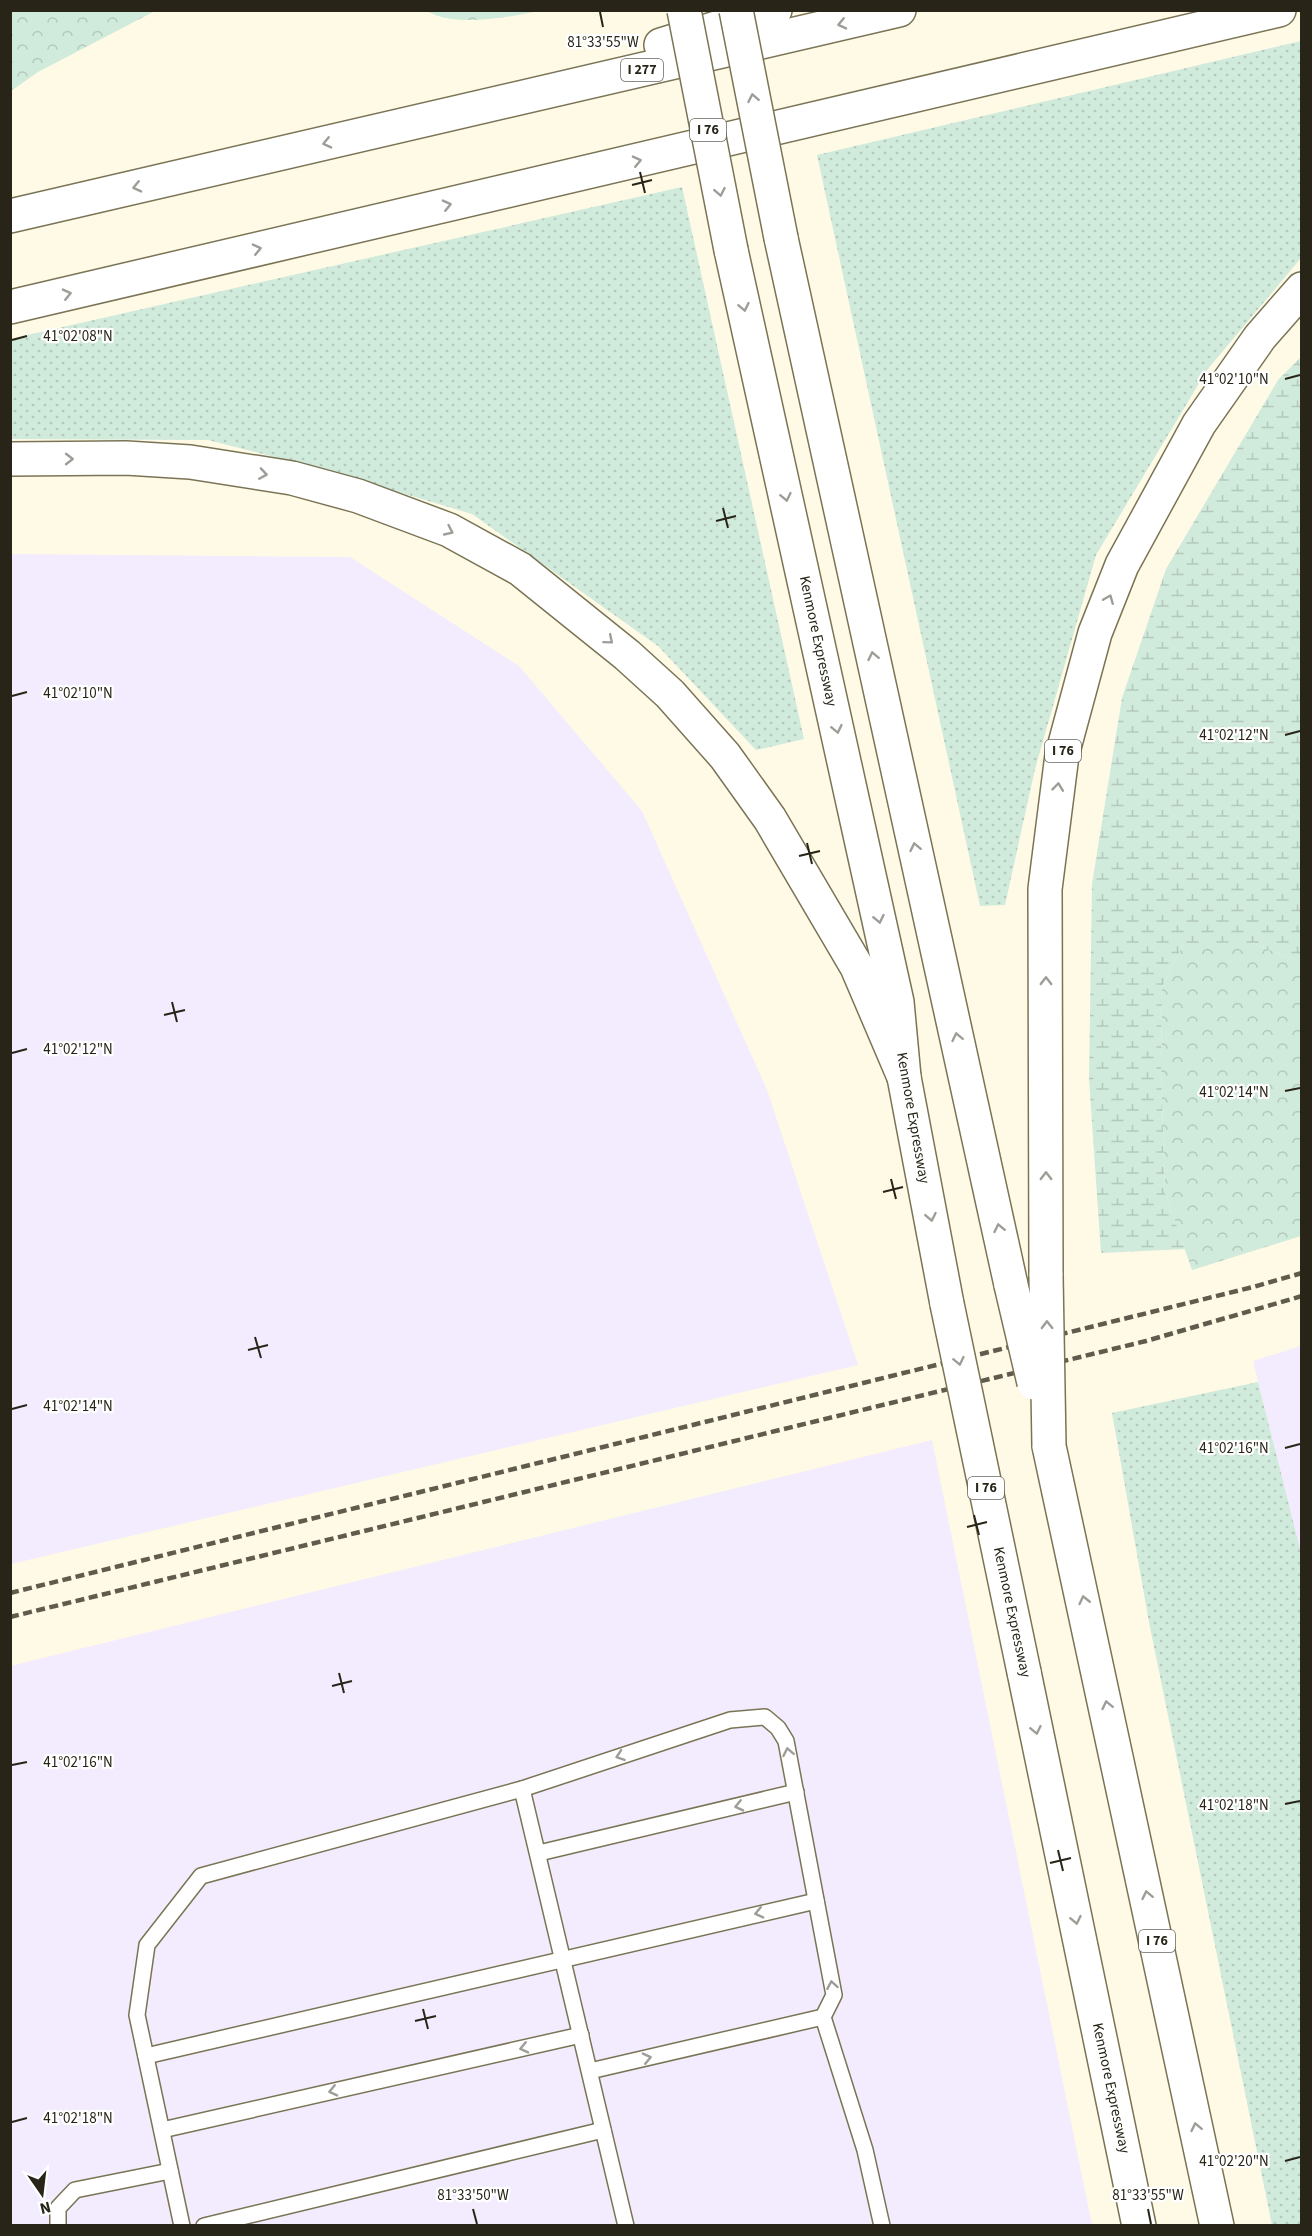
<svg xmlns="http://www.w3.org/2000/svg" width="1312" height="2236" font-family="'Source Sans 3',sans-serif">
	<defs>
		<pattern id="grass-dots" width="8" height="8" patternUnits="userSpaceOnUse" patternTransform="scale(1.5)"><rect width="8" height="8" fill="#d0eadc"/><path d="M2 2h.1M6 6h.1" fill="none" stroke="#b3c9bc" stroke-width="1.8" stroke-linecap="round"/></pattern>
		<pattern id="forest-crowns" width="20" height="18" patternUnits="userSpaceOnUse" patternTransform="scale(1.5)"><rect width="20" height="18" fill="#d0eadc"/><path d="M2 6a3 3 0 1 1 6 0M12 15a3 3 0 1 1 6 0" fill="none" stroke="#b3c9bc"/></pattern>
		<pattern id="wetland-marsh" width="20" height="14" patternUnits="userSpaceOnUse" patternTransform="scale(1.5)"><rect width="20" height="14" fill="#d0eadc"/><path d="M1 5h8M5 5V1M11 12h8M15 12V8" fill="none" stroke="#b3c9bc"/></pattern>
	</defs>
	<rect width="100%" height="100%" fill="#fefae6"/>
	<g fill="#f2ecfe">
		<polygon points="11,554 350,557 519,666 642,811 767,1090 858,1365 11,1564"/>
		<polygon points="1301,1346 1302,1346 1301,1557 1253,1361"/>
		<polygon points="932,1440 1092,2225 11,2225 10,1666"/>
	</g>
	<g fill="url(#grass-dots)">
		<polygon points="1301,41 1301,258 1207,370 1096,555 1035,769 1005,905 980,906 817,155"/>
		<polygon points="682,187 804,739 756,750 658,646 472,514 325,470 208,440 11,439 10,339"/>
		<polygon points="1258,1382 1302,1557 1301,2225 1272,2225 1149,1622 1112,1413"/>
	</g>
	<g fill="url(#forest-crowns)">
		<polygon points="11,10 155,10 155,11 38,72 11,91"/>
		<path d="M427 11H539C509 17 454 28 427 11Z"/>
		<polygon points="1184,943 1252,943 1301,962 1301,1236 1192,1270 1165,1193 1161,1068 1162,987"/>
	</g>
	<polygon fill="url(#wetland-marsh)" points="1301,357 1301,962 1252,943 1184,943 1162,987 1161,1068 1165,1193 1185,1249 1101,1253 1089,1079 1092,884 1122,698 1166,569 1278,380"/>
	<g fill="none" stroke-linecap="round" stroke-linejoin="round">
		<defs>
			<g id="service">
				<polyline points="522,1789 730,1720 765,1717 778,1728 786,1741 834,1995 823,2017 590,2071"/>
				<polyline points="539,1853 796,1792"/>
				<polyline points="823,2017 865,2150 882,2226"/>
				<polyline points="146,2056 816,1901"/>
				<polyline points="162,2130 581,2035"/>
				<polyline points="58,2226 58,2208 75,2190 170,2171"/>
				<polyline points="182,2226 137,2015 147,1945 201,1876 522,1789 626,2226"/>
				<polyline points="204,2226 603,2130"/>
			</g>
			<g id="motorway">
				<polyline points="661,45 775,10"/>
				<polyline points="10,216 899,10"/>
				<polyline points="781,238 1011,1285"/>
				<polyline points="731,250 897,1002 904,1077 947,1304"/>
				<polyline points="10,307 1279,10"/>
				<polyline points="10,459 126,458 190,462 292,478 358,496 449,530 520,569 627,655 670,694 725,756 770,819 857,967 904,1077"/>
				<polyline points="1046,1276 1045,889 1062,755 1095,633 1122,565 1199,424 1260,337 1302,289"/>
				<polyline points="1049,1446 1217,2226"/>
				<polyline points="1024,1672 1139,2226"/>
			</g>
		</defs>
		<use href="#service" stroke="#7a7455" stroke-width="18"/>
		<use href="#motorway" stroke="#7a7455" stroke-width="36"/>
		<use href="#service" stroke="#fff" stroke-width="15"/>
		<use href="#motorway" stroke="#fff" stroke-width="33"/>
		<g stroke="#5f5c4d" stroke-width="4.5" stroke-dasharray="9 4.5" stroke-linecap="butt">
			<polyline points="10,1593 1253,1287 1302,1273"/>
			<polyline points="10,1617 1146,1341 1302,1296"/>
		</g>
		<defs>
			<g id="motorway-bridge">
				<polyline points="684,10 731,250"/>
				<polyline points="736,10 781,238"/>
				<polyline points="1046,1276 1049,1446"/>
				<polyline points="1011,1285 1034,1383"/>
				<polyline points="947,1304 1024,1672"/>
			</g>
		</defs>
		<use href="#motorway-bridge" stroke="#7a7455" stroke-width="36" stroke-linecap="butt"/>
		<use href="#motorway-bridge" stroke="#fff" stroke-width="33"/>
	</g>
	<defs><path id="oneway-chevron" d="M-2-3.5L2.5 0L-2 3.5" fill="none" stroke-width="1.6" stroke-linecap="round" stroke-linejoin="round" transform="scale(1.5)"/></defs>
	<g stroke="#9e9d97">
		<use href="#oneway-chevron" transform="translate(842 24) rotate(167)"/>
		<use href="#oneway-chevron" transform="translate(753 98) rotate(-101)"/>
		<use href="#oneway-chevron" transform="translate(327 143) rotate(167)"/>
		<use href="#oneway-chevron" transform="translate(637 161) rotate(-13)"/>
		<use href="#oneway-chevron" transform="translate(137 187) rotate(167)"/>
		<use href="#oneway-chevron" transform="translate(720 192) rotate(79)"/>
		<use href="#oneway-chevron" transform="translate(447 205) rotate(-13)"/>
		<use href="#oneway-chevron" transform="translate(257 249) rotate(-13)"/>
		<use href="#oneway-chevron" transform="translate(67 294) rotate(-13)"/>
		<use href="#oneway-chevron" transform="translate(744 307) rotate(78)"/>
		<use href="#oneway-chevron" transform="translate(69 459)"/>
		<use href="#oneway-chevron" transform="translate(263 474) rotate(9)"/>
		<use href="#oneway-chevron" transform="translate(786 497) rotate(78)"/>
		<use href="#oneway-chevron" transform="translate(449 531) rotate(25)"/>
		<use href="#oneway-chevron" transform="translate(1109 599) rotate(-68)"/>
		<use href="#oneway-chevron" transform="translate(609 640) rotate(40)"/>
		<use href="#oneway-chevron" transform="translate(873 656) rotate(-102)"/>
		<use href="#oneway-chevron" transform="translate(837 729) rotate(78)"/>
		<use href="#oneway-chevron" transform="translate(1058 787) rotate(-83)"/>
		<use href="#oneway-chevron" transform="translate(915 847) rotate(-102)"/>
		<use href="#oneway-chevron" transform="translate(879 919) rotate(78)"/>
		<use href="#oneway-chevron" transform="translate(1046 981) rotate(-90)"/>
		<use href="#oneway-chevron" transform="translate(957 1037) rotate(-102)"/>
		<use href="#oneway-chevron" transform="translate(1046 1176) rotate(-90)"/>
		<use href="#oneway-chevron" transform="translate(931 1217) rotate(79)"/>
		<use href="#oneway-chevron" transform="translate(999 1228) rotate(-102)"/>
		<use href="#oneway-chevron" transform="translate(1047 1325) rotate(-91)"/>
		<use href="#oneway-chevron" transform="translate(959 1361) rotate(78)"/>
		<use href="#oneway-chevron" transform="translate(1084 1600) rotate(-103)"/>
		<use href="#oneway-chevron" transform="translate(1107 1705) rotate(-102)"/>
		<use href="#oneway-chevron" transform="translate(1036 1730) rotate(78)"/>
		<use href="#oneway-chevron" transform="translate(788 1752) rotate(-101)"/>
		<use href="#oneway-chevron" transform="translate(620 1756) rotate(161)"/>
		<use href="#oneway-chevron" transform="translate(739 1806) rotate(167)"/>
		<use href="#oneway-chevron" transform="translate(1147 1895) rotate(-102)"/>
		<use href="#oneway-chevron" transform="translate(759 1913) rotate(167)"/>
		<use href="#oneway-chevron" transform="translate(1076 1920) rotate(78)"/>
		<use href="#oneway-chevron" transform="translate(832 1985) rotate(-100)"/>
		<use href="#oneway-chevron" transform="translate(524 2048) rotate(167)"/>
		<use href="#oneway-chevron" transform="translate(647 2058) rotate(-13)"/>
		<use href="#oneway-chevron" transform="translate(333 2091) rotate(167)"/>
		<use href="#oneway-chevron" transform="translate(1196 2127) rotate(-102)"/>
	</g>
	<path fill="none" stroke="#282518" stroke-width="2" d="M600 12 603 27M640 172 645 193M632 185 652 180M12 340 27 336M1285 379 1300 375M723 508 728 528M716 521 736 516M12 696 27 692M1285 735 1300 731M807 843 812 864M799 856 820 851M172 1002 177 1022M164 1015 185 1010M12 1053 27 1049M1285 1091 1300 1088M891 1179 896 1199M883 1192 903 1187M255 1337 261 1358M248 1350 268 1345M12 1409 27 1405M1285 1448 1300 1444M974 1515 979 1535M967 1527 987 1522M339 1673 344 1693M332 1686 352 1681M12 1765 27 1762M1285 1804 1300 1801M1058 1850 1063 1871M1050 1863 1071 1858M423 2009 428 2029M415 2021 436 2016M12 2122 27 2118M1285 2161 1300 2157M473 2209 477 2224M1148 2209 1151 2224"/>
	<g text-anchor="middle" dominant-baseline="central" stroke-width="4.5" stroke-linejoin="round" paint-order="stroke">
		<g fill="#fff" stroke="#68665d" stroke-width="1.5">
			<rect x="621" y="59" width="42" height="22" rx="4.5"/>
			<rect x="690" y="119" width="36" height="22" rx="4.5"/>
			<rect x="1045" y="740" width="36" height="22" rx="4.5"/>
			<rect x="968" y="1477" width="36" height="22" rx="4.5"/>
			<rect x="1139" y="1930" width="36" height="22" rx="4.5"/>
		</g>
		<g font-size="14" font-weight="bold" fill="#282518">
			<text x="642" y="70">I 277</text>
			<text x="708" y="130">I 76</text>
			<text x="1063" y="751">I 76</text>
			<text x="986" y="1488">I 76</text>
			<text x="1157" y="1941">I 76</text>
		</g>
		<g font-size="15" fill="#282518" stroke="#fff">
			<text transform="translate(818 641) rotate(78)">Kenmore Expressway</text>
			<text transform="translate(913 1118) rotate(80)">Kenmore Expressway</text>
			<text transform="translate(1012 1612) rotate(78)">Kenmore Expressway</text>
			<text transform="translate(1111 2088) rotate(78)">Kenmore Expressway</text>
		</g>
	</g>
	<g font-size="15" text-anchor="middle" fill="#282518" stroke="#fff" stroke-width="4.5" stroke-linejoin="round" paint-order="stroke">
		<text x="603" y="47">81°33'55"W</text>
		<text x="78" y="341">41°02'08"N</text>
		<text x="1234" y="384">41°02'10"N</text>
		<text x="78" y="698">41°02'10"N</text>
		<text x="1234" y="740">41°02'12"N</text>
		<text x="78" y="1054">41°02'12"N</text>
		<text x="1234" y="1097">41°02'14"N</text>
		<text x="78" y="1411">41°02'14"N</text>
		<text x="1234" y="1453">41°02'16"N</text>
		<text x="78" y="1767">41°02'16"N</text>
		<text x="1234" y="1810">41°02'18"N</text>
		<text x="78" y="2123">41°02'18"N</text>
		<text x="1234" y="2166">41°02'20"N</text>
		<text x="473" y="2200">81°33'50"W</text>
		<text x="1148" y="2200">81°33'55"W</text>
	</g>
	<rect width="1312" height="2236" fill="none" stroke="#282518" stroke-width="24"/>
	<g transform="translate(42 2194) rotate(166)" stroke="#ffffff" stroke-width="4.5" paint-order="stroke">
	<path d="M0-4.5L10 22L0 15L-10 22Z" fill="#282518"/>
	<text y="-9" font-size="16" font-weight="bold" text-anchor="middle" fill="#282518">N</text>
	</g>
</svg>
